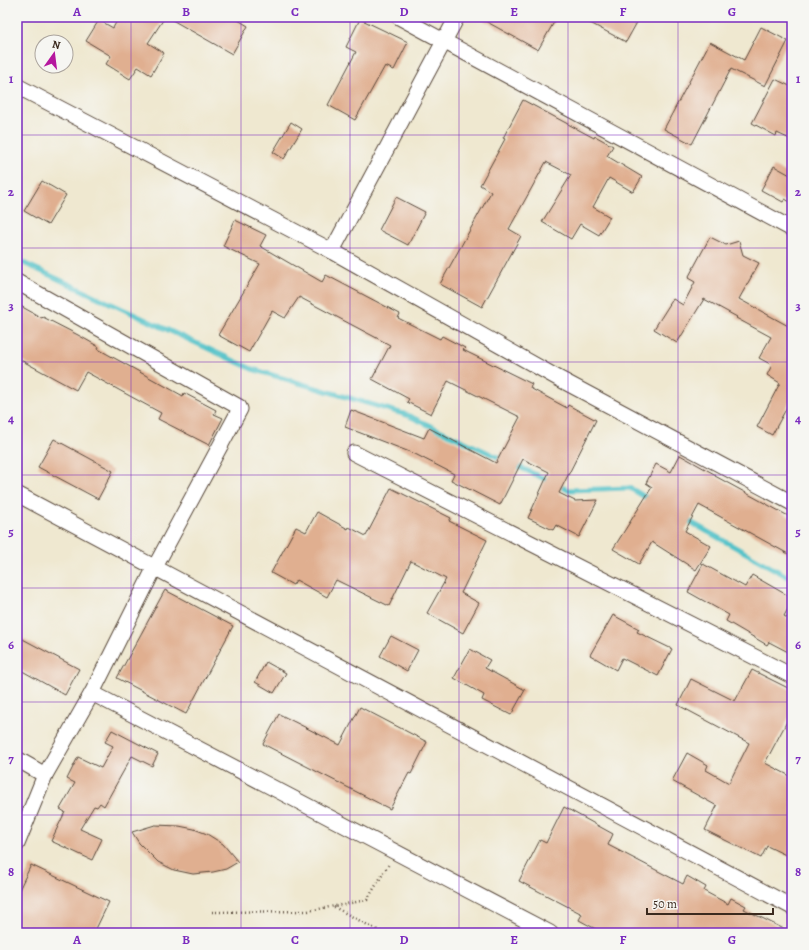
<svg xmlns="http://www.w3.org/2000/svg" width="809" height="950" font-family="Alegreya,serif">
	<rect width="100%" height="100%" fill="#f6f6f2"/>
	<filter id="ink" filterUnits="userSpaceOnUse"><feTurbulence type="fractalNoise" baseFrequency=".025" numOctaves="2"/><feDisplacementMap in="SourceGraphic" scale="8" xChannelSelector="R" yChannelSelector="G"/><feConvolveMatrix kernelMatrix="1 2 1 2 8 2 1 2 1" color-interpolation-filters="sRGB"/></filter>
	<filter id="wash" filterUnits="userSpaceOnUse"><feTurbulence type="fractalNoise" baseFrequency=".012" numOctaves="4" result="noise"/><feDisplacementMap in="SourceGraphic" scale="16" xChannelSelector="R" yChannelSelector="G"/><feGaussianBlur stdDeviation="0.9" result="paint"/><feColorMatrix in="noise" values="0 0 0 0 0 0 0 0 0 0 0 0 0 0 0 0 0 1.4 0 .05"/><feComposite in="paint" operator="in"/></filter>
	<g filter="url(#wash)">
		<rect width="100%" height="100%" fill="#efe8d0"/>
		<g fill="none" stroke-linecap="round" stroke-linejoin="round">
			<g stroke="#55c3c9" stroke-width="5">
				<polyline points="17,260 252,369 407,415 504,460"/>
				<polyline points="513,464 568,490 630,488 650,500"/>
				<polyline points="685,519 792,579"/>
			</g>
		</g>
		<g id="blocks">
			<g fill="#e0af90">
				<polygon points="119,17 165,17 148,43 164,53 151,75 138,67 130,79 106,64 111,56 86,41 99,20 113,28"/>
				<polygon points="167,17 233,17 248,26 232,54"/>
				<polygon points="478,17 557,17 538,50"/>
				<polygon points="579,17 640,17 626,42"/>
				<polygon points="360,19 408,42 394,70 385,66 355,120 328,105 356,52 346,47"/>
				<polygon points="761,27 788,41 765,86 731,69 692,144 664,129 710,42 744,60"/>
				<polygon points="775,79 792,87 792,140 777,133 776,136 752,123"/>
				<polygon points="523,100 594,138 595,136 613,146 607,156 642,177 633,192 609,178 593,207 610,217 599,235 580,224 571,239 542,222 571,175 546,162 509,229 521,236 482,307 440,284 491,192 480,185 505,139 503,138"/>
				<polygon points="291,122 302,129 284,159 273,152"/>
				<polygon points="774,166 792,176 792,203 785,199 783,202 761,190"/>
				<polygon points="42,181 66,195 48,225 24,211"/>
				<polygon points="396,197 425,212 408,245 379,230"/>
				<polygon points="235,220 266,235 260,246 322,282 326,275 400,314 398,318 440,339 442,336 465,348 463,350 532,384 530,388 567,408 568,405 596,420 559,493 575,501 598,500 579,537 556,525 553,530 528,518 549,472 523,459 500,505 451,480 454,474 415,454 345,427 351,410 424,438 429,428 496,463 520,417 448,381 431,414 407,402 409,399 372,379 390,345 299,297 285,318 272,311 249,352 218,335 260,264 223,246"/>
				<polygon points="710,237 726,245 739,241 743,255 759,263 739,299 792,328 792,398 772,435 757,427 780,383 767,375 772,365 759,358 771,337 736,318 737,317 704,299 677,343 654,329 673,299 683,305 695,282 688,278"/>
				<polygon points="17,304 42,318 43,317 78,335 99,347 98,349 183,396 184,393 216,410 214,414 223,418 209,445 158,419 161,413 86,372 76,390 17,358"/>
				<polygon points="54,439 113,471 98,499 38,467"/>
				<polygon points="680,455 716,475 715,476 792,518 792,556 699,505 685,531 711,546 696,570 652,542 639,564 613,549 652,487 646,483 656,464 671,472"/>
				<polygon points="391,488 451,518 449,521 487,540 461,593 479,603 463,633 427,613 446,579 411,561 389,606 336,580 327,597 296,580 293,585 271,573 296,527 306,532 317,512 348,529 349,527 366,536"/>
				<polygon points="703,564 745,587 752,575 792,598 792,601 784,616 792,621 792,654 769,642 767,645 726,621 729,615 688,592"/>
				<polygon points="165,590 233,626 186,714 117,678"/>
				<polygon points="613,615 639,629 637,632 672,649 658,676 622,658 616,670 590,655"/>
				<polygon points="17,636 79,669 65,695 17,668"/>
				<polygon points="391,636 418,650 407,671 380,656"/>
				<polygon points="470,649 490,660 485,668 525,690 511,715 482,700 484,695 454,678"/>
				<polygon points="266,662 286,673 274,693 255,682"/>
				<polygon points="752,670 792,690 792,712 765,763 792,777 792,858 767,846 761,858 705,830 717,806 672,781 687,753 708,765 706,770 729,783 749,743 678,705 691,679 735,701"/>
				<polygon points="360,707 427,742 411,774 409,773 390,809 263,744 279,714 340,745"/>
				<polygon points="112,730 158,754 152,766 132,756 104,806 100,803 97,807 94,806 80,829 102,839 92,860 51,841 65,812 60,809 75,783 67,779 78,757 101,768 113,746 105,742"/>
				<polygon points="564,807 613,834 608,845 683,884 687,876 706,887 704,891 728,904 731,898 746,906 744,909 792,933 603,933 579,920 582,914 519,881 540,840 546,843"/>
				<polygon points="155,825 179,826 194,829 207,834 223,844 238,862 226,869 213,872 193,874 174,870 158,862 139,843 132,832"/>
				<polygon points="31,865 109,902 94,933 17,933 17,894"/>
			</g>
		</g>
	</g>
	<g filter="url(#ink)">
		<use href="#blocks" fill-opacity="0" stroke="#564639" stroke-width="1"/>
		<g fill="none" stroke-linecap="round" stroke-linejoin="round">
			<defs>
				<g id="minor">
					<polyline points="399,17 792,229"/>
					<polyline points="457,17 332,251 556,377 792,503"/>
					<polyline points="17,86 332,251"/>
					<polyline points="17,282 239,407 240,409 155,567 92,693"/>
					<polyline points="354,453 792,676"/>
					<polyline points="17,494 792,907"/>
					<polyline points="17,759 45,775 92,693 550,933"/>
					<polyline points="17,844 45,775"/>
				</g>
			</defs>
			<use href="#minor" stroke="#564639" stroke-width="17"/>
			<g stroke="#564639" stroke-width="2.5" stroke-dasharray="1 3" stroke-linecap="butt">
				<polyline points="334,907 383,933"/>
				<polyline points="212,912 308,911 367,900 389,864"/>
			</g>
			<use href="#minor" stroke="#fff" stroke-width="15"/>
		</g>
	</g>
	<path fill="none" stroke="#7b2cbf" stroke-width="1" stroke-opacity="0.55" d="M131 17V933M241 17V933M350 17V933M459 17V933M568 17V933M678 17V933M17 135H792M17 248H792M17 362H792M17 475H792M17 588H792M17 702H792M17 815H792"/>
	<rect width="809" height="950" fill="none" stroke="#f6f6f2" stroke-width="44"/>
	<g transform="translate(54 54) rotate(14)"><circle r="19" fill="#f6f6f2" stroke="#aba49d"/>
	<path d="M0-3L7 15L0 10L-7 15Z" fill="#b5179e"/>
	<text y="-6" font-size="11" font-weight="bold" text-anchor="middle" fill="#3b2a1e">N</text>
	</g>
	<path d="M647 908v6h126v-6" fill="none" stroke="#3b2a1e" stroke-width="2"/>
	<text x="653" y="908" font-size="12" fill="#3b2a1e" stroke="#f6f6f2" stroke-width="3" paint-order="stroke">50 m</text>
	<rect x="22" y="22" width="765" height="906" fill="none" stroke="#7b2cbf" stroke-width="1.5"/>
	<g font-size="13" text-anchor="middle" font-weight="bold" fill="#7b2cbf">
		<text x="77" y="16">A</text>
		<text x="186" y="16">B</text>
		<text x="295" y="16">C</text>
		<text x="404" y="16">D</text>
		<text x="514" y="16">E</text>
		<text x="623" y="16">F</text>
		<text x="732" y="16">G</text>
		<text x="11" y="83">1</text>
		<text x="798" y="83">1</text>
		<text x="11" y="196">2</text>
		<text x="798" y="196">2</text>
		<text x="11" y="310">3</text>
		<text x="798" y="310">3</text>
		<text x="11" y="423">4</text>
		<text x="798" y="423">4</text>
		<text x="11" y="536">5</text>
		<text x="798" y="536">5</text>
		<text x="11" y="649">6</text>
		<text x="798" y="649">6</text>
		<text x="11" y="763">7</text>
		<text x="798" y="763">7</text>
		<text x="11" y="876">8</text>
		<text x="798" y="876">8</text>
		<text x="77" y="944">A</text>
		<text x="186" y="944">B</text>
		<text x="295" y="944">C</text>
		<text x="404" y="944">D</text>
		<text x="514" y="944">E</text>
		<text x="623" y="944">F</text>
		<text x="732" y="944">G</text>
	</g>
</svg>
